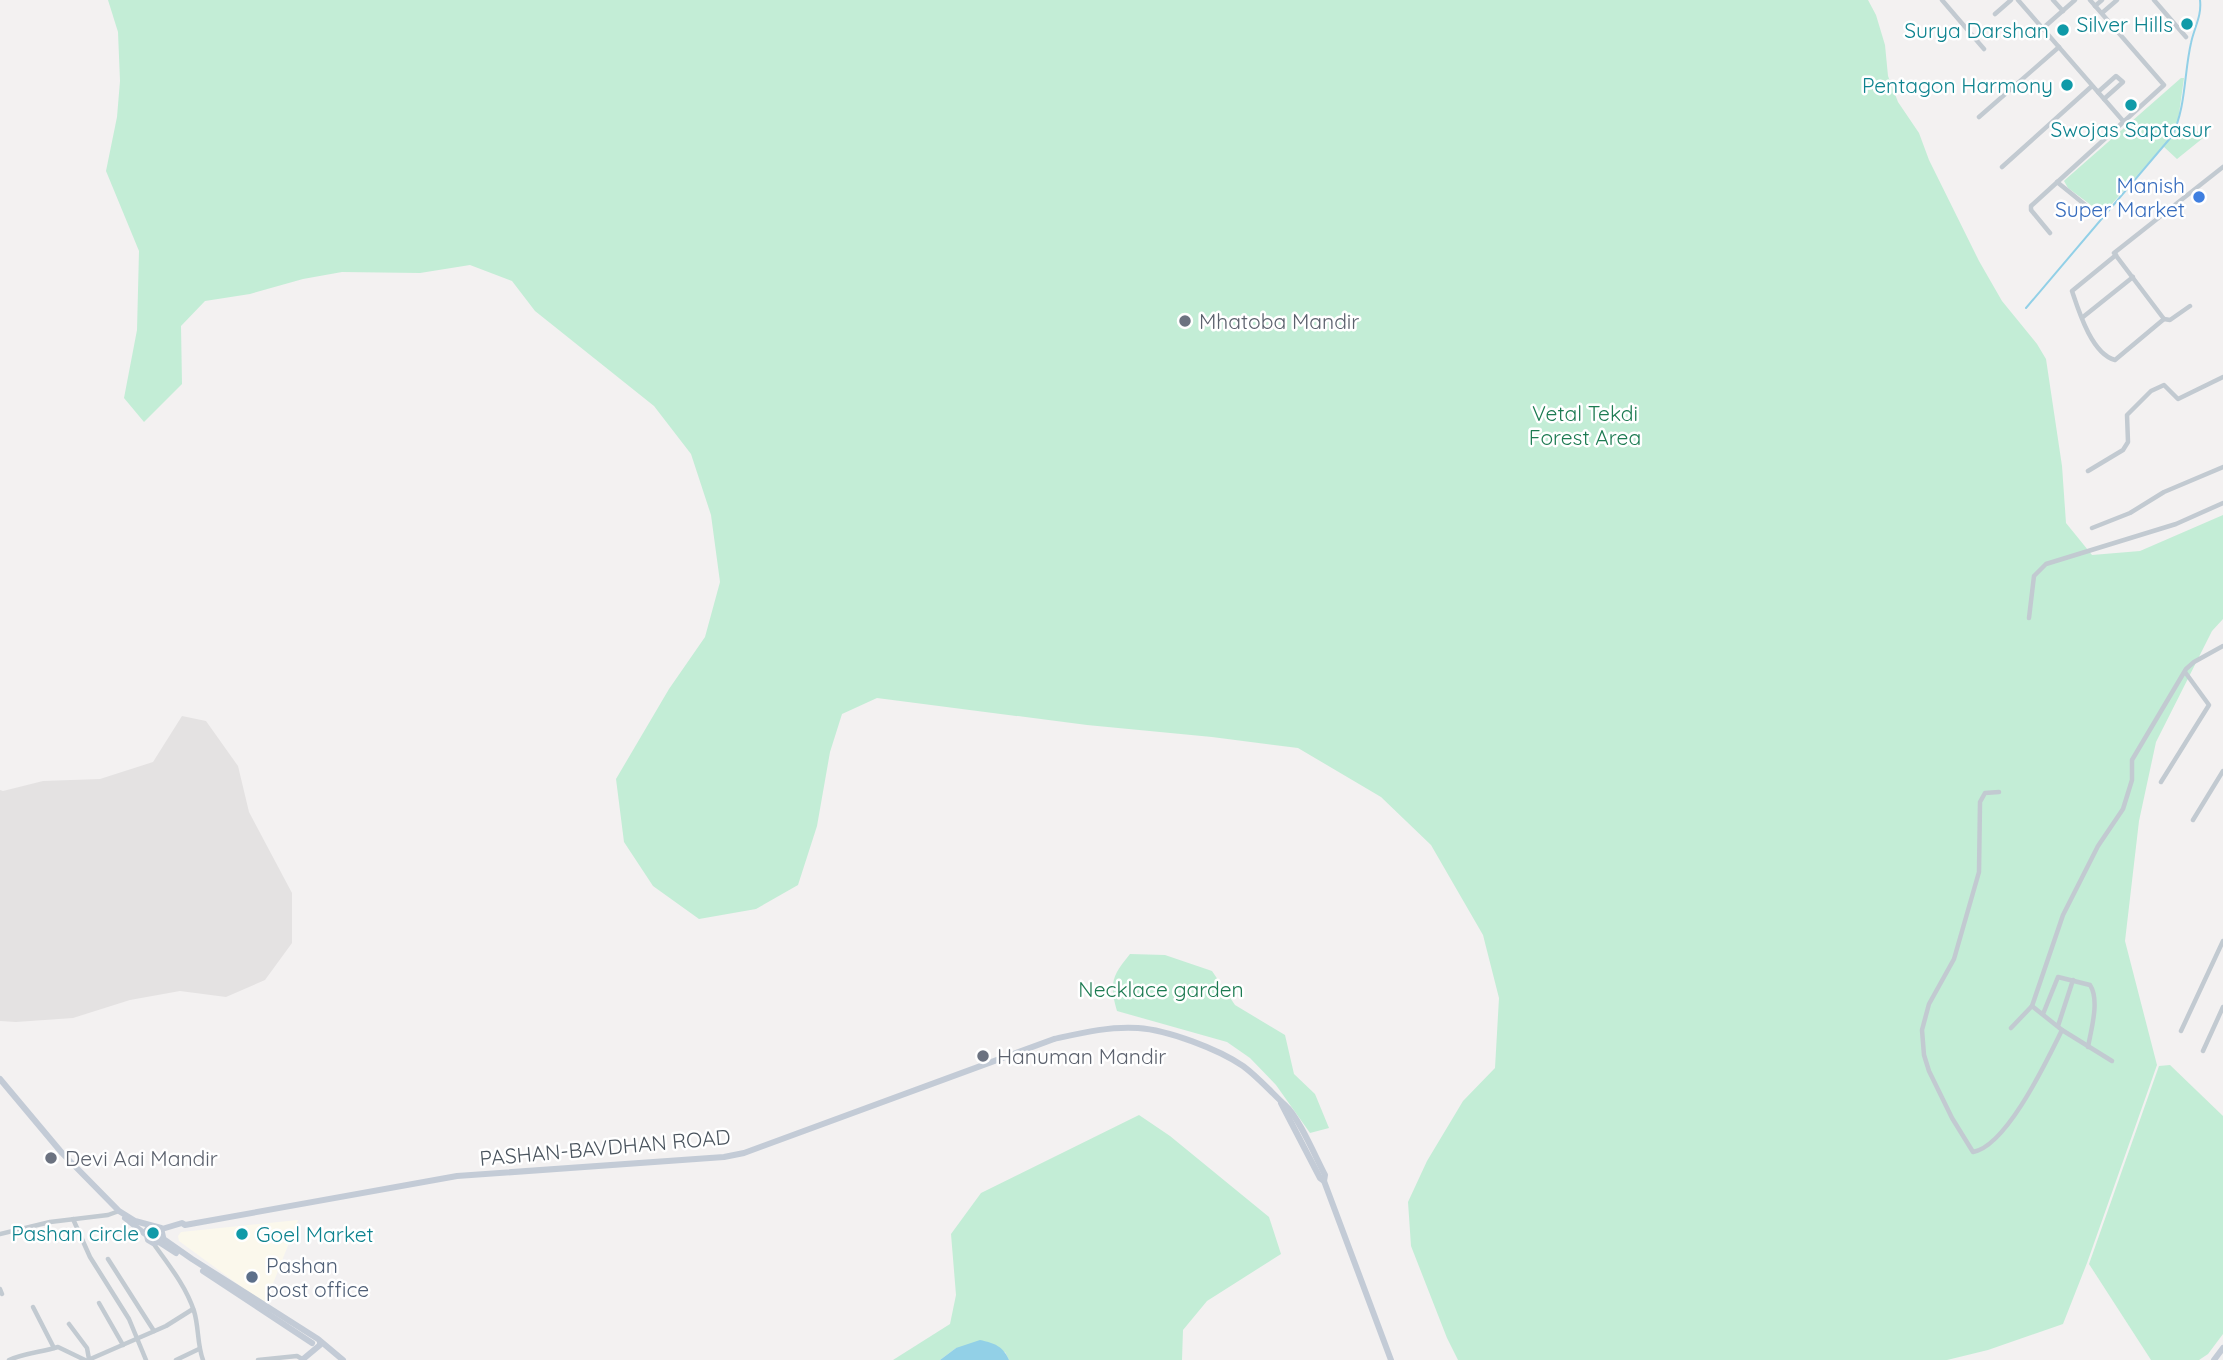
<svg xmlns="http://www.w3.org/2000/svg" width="2223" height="1360" font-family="Quicksand,sans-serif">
	<rect width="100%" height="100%" fill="#f3f1f1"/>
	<polygon fill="#fbf8ec" points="298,1220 265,1304 179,1241 178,1236 181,1232"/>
	<polygon fill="#e4e2e2" points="182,716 206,721 238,766 249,812 292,893 292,943 265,980 226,997 180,991 130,1000 73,1018 16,1022 0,1021 0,790 3,791 43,781 100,779 153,762"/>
	<g fill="#c3edd6">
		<polygon points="108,0 1868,0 1876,15 1885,45 1888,76 1898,102 1919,133 1929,160 1979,261 2002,301 2037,344 2046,359 2062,466 2066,523 2092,555 2140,551 2223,515 2223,619 2212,631 2156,742 2139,821 2125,941 2157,1065 2087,1263 2063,1324 1988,1350 1947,1360 1458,1360 1447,1338 1411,1246 1408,1202 1427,1161 1463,1101 1495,1068 1499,998 1483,935 1431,845 1381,797 1298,748 1212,737 1087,725 877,698 842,714 830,752 817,826 798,885 756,909 699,919 653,886 624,842 616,779 669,689 705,637 720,582 711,515 691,454 654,406 535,311 512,281 470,265 420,273 342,272 303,279 250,294 205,301 181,326 182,384 144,422 124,398 137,330 139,251 106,171 117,117 120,81 118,32"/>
		<polygon points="2181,78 2184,78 2177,128 2201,132 2203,138 2177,159 2163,146 2103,214 2068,188 2064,181 2066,179"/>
		<path d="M1130 954 1165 955 1212 971 1235 1005 1285 1035 1294 1074 1315 1094 1329 1128 1310 1133 1276 1085 1250 1058 1227 1042 1117 1011C1109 983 1112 976 1130 954Z"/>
		<polygon points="2170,1065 2223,1116 2223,1334 2208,1354 2199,1360 2151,1360 2089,1264 2159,1066"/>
		<polygon points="1139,1115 1170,1136 1269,1217 1281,1254 1207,1301 1183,1330 1182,1360 1009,1360 1005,1352 956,1348 940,1360 893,1360 950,1324 956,1295 951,1234 981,1193"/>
	</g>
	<path fill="#92d0e7" d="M980 1340C994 1343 1003 1346 1009 1360H940L956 1348Z"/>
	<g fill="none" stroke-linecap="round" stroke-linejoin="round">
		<path stroke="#92d0e7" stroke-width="2" d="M2026 308 2172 136C2186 108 2184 73 2191 43 2194 28 2202 16 2200 0"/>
		<g stroke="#c2cad1" stroke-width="4.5">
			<polyline points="1942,0 1984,49"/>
			<polyline points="2018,0 2124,122"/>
			<polyline points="2053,0 2063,11"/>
			<polyline points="2154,0 2186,37"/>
			<polyline points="2095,6 2102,0"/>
			<polyline points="2102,13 2117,0"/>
			<polyline points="1995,14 2011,0"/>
			<polyline points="2042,29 2075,0"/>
			<polyline points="2098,92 2116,76 2123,82 2104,99"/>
			<polyline points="1979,117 2059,47"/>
			<polyline points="2002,167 2092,86"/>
			<polyline points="2057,182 2099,216"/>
			<polyline points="2050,233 2031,210 2031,206 2164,85 2090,0"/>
			<path d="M2116 255 2072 291C2079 312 2092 354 2115 360L2164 319 2170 320 2190 306"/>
			<polyline points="2083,317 2133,277"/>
			<polyline points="2164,319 2114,253 2223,167"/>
			<polyline points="2088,471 2123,450 2128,442 2127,415 2151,391 2164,385 2178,399 2223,377"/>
			<polyline points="2092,528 2130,513 2164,492 2223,467"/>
			<polyline points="2029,618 2034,576 2046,564 2176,524 2223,503"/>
			<polyline points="2161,782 2209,705 2185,672"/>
			<path d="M1999 792 1985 793 1980 802 1979 872 1954 959 1929 1004 1922 1030 1924 1055 1929 1071 1952 1118 1973 1152C2007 1146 2047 1060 2062 1030L2032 1006"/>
			<polyline points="2193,820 2223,771"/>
			<path d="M2043 1014 2058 977 2090 985C2100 1000 2091 1030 2088 1047"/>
			<polyline points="2058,1026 2073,980"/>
			<polyline points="2011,1028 2032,1006 2063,915 2098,846 2123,809 2132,780 2132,760 2186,669 2194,662 2223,646"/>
			<polyline points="2062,1030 2112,1061"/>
			<polyline points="2181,1031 2223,941"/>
			<polyline points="2203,1051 2223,1007"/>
			<polyline points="73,1219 90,1257 129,1319 146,1360"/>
			<polyline points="0,1234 50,1222 108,1215 119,1211"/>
			<path d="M153 1243C168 1264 186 1286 194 1311 199 1327 197 1344 203 1360"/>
			<polyline points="108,1259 154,1331"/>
			<polyline points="0,1289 2,1294"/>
			<polyline points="99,1303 123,1345"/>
			<polyline points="33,1307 54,1348"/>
			<polyline points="69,1324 87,1348 89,1359"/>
			<path d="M9 1360C25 1353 42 1352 58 1347L85 1360"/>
			<polyline points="88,1360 166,1326 193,1309"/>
			<polyline points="176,1360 199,1349"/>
			<polyline points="258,1360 297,1356 302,1359"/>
		</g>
		<g stroke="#c3cbd6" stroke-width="6">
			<polyline points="0,1079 62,1153 119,1211 135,1221 161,1228 163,1237 159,1242 153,1243 148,1240 146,1231 149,1227"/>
			<polyline points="1281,1103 1320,1178 1324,1181"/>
			<polyline points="125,1218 145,1234"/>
			<path d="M162 1229 182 1223 185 1225 457 1176 724 1157 744 1153 1054 1039C1081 1033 1110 1026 1138 1028 1168 1030 1218 1049 1243 1066 1258 1077 1272 1093 1286 1106 1298 1116 1317 1160 1325 1175L1324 1181 1391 1360"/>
			<polyline points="162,1238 192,1259 318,1339 343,1360"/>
			<polyline points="159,1242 176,1253"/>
			<polyline points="203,1271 312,1343"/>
			<polyline points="302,1360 320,1345 320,1342"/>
			<polyline points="2214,1360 2223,1348"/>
		</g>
	</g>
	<g fill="#0f9aa8" stroke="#fff" stroke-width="2.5">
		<circle cx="2187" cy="24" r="7"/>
		<circle cx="2063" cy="30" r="7"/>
		<circle cx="2067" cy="85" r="7"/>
		<circle cx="2131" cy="105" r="7"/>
		<circle cx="153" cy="1233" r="7"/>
		<circle cx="242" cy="1234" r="7"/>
	</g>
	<circle fill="#3f7fe0" stroke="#fff" stroke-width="2.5" cx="2199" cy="197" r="7"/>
	<g fill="#6b7280" stroke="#fff" stroke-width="2.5">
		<circle cx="1185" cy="321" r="7"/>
		<circle cx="983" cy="1056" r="7"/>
		<circle cx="51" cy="1158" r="7"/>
	</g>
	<circle fill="#5c6f8a" stroke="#fff" stroke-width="2.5" cx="252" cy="1277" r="7"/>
	<g text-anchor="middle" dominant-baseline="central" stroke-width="5" stroke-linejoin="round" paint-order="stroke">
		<g font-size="21" fill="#0d838f" stroke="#fff" text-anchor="end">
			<text x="2173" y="24">Silver Hills</text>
			<text x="2049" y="30">Surya Darshan</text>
			<text x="2053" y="85">Pentagon Harmony</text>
			<text x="2131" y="129" text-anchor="middle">Swojas Saptasur</text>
			<text x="139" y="1233">Pashan circle</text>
			<text x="256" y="1234" text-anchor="start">Goel Market</text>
		</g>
		<g font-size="21" fill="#366cbe" stroke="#fff" text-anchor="end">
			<text x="2185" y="185">Manish<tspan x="2185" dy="24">Super Market</tspan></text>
		</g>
		<g font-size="21" fill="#5b616d" stroke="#fff" text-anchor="start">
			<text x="1199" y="321">Mhatoba Mandir</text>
			<text x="997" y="1056">Hanuman Mandir</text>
			<text x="65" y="1158">Devi Aai Mandir</text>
		</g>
		<g font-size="21" fill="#1d7b52" stroke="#fff">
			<text x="1585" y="413">Vetal Tekdi<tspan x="1585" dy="24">Forest Area</tspan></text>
			<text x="1161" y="989">Necklace garden</text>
		</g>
		<g font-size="21" fill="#49535d" stroke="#fff">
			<text transform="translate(605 1147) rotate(-5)">PASHAN-BAVDHAN ROAD</text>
		</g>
		<g font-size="21" fill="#4e5e75" stroke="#fff" text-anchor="start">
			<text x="266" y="1265">Pashan<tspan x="266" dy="24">post office</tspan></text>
		</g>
	</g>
</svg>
